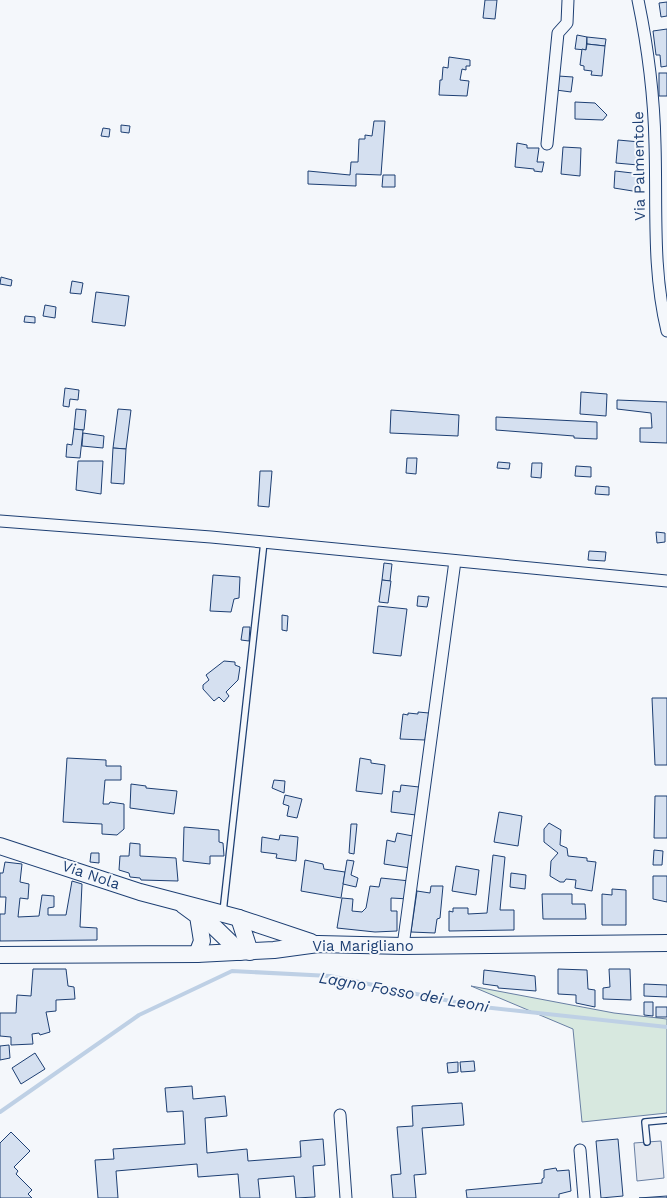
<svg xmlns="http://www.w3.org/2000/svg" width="667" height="1198" font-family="'Work Sans',sans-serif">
	<rect width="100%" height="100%" fill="#f4f7fb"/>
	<polygon fill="#d7e8df" stroke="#687fa3" points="471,986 614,1013 667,1019 667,1113 582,1122 573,1029"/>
	<polygon fill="#e3e8f0" stroke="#687fa3" points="661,1141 664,1178 637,1181 634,1143"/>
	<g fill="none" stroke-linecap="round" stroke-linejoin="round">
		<polyline stroke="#bed0e5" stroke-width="4" points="0,1112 139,1015 232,971 330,976 474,1006 667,1027"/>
	</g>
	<g fill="#d5e0f0" stroke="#1d3f73">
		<polygon points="485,0 497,0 495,19 483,18"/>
		<polygon points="667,2 667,16 661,17 659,3"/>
		<polygon points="667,29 667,66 661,67 660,55 656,55 653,31"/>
		<polygon points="577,35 587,37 586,50 575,49"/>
		<polygon points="587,37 606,39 605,46 587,44"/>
		<polygon points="587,44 605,46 602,76 591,75 592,71 584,70 584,66 580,65 582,49 586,50"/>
		<polygon points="449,57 470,60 470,66 466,66 466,70 462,69 460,80 469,81 467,96 439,95 440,80 442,80 443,67 448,68"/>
		<rect x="659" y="73" width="8" height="23"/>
		<polygon points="558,76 573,77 571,92 556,90"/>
		<polygon points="575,102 595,103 607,115 603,120 575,119"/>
		<polygon points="374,121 385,121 381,175 356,174 356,186 308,184 308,171 350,175 351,162 358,162 359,139 365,139 365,135 372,136"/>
		<polygon points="121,125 130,126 129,133 121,132"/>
		<polygon points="103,128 110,129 109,137 101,136"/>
		<polygon points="618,140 640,142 638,165 616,163"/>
		<polygon points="517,143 527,145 527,148 539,148 537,162 544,162 542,172 534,171 534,169 515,167"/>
		<polygon points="563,147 581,148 580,176 561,174"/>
		<polygon points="615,171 641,174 639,192 614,188"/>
		<polygon points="383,175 395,175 395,187 382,187"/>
		<polygon points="1,277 12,280 11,286 0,284"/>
		<polygon points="72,281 83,283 81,294 70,293"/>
		<polygon points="96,292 129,296 125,326 92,322"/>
		<polygon points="45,305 56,307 55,318 43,316"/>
		<polygon points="25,316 35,317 35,323 24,322"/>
		<polygon points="65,388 79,390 78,400 70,399 69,407 63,406"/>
		<polygon points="581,392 607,394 606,416 580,414"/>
		<polygon points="617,400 667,402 667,443 640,442 640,428 652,428 651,413 617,409"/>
		<polygon points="76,409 86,410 84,430 74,429"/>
		<polygon points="118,409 131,410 126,449 113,448"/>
		<polygon points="391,410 459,415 458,436 390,433"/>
		<polygon points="496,417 597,422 597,439 574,438 574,436 496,430"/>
		<polygon points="74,429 83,430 80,458 66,457 67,444 72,445"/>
		<polygon points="83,433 104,436 103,448 82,446"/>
		<polygon points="113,448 126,449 124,484 111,483"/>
		<polygon points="407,458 417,458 416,474 406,473"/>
		<polygon points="78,461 103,461 101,494 76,490"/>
		<polygon points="498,462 510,463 509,469 497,468"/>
		<polygon points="532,463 542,463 541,478 531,477"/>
		<polygon points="576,466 591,467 591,477 575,476"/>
		<polygon points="260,471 272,471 269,507 258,506"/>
		<polygon points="596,486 609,487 609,495 595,494"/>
		<polygon points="656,532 665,533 665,542 657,543"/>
		<polygon points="589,551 606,552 605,561 588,560"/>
		<polygon points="384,563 392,564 390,581 382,580"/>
		<polygon points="213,575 240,577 239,598 234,599 231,612 210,611"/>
		<polygon points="382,580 391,581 388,603 379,602"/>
		<polygon points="418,596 429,597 427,607 417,606"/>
		<polygon points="378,606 407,609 401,656 373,653"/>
		<polygon points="282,615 288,616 287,631 282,630"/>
		<polygon points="243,627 250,627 249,641 241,640"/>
		<polygon points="224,661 235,662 235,665 240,667 238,680 226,692 229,696 224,702 219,697 214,701 203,689 203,685 209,680 206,675"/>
		<polygon points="652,698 667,698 667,765 655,765"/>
		<polygon points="418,712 429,713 425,740 400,739 403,714 408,715 408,713 418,714"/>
		<polygon points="67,758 106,760 106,766 121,766 121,780 105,780 103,804 109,804 110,802 124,804 124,829 117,835 102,834 102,824 63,822"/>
		<polygon points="360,758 371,760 371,763 385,765 382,794 356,791"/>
		<polygon points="274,780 285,781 284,793 272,788"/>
		<polygon points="131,784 146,786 146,788 177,791 174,814 130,808"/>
		<polygon points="401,785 419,787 416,815 391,812 393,791 400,792"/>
		<polygon points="285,795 302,799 297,818 287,816 289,806 283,804"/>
		<polygon points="655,796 667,796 667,838 654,838"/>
		<polygon points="499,812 522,816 518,846 494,842"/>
		<polygon points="549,823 561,830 560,845 567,848 568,856 587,858 587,861 596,862 592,891 575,888 576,880 566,879 564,882 560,882 550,876 551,861 558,853 544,842 544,829"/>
		<polygon points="351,824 357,824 354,854 349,853"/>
		<polygon points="184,827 219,830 219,842 223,843 224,856 210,856 210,864 183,861"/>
		<polygon points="397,833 413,836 410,868 384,864 387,840 395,842"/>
		<polygon points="280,835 298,837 296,861 276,858 277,854 261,852 262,837 279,840"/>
		<polygon points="130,843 140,844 140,856 176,858 178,881 141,880 140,878 130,877 129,873 119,870 120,856 129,856"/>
		<polygon points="654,850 663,851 662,865 653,865"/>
		<polygon points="91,853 99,853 99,863 90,862"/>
		<polygon points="493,855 505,857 500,910 514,910 514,930 449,931 449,911 453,912 453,908 468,908 468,914 487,913"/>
		<polygon points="305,860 323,864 324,869 345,872 341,898 301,891"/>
		<polygon points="347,860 354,861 351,875 358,878 356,887 343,884"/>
		<polygon points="5,862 22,864 20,882 29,884 28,899 20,898 18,917 39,916 42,895 54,896 54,907 48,908 48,915 66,915 72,881 82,884 80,927 97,928 97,940 0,941 0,914 5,914 6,897 0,897 0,873 3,873"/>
		<polygon points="456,866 479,870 476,895 452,891"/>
		<polygon points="511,873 526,875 525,889 510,887"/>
		<polygon points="653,876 667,876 667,902 653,899"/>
		<polygon points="381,878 410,881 409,899 391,898 391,911 397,911 397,931 375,932 337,928 342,898 353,899 352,911 362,912 366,908 370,886 379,887"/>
		<polygon points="431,886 443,886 440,918 437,919 435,933 411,932 417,891 430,893"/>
		<polygon points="612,889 626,890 626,925 602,925 602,894 612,895"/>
		<polygon points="542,894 572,894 572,904 585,904 586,919 543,919"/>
		<polygon points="33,969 66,969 68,986 74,987 75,999 56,1000 56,1011 46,1012 50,1032 40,1035 39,1033 32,1034 33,1044 11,1045 11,1037 0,1036 0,1013 16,1013 17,995 31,996"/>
		<polygon points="558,969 587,970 588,989 595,990 595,1007 576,1003 576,995 558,994"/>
		<polygon points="609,969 630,969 631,1000 603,999 603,988 610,987"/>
		<polygon points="484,970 535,976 536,991 498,988 498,986 483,984"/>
		<polygon points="644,984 667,985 667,997 644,996"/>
		<polygon points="644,1002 653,1002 653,1016 644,1015"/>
		<rect x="656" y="1007" width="11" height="10"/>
		<polygon points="9,1045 10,1058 0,1060 0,1046"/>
		<polygon points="35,1053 45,1069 21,1084 12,1068"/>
		<polygon points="474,1061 475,1071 461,1072 460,1062"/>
		<polygon points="458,1062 458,1072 448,1073 447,1063"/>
		<polygon points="192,1086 193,1099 225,1096 227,1116 205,1118 207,1153 247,1149 248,1161 301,1157 300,1141 323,1139 325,1165 313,1166 315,1197 296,1198 294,1176 258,1179 260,1198 240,1198 238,1174 198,1177 197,1164 116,1171 118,1198 98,1198 95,1160 114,1159 113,1149 185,1144 183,1111 167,1112 165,1088"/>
		<polygon points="462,1103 464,1125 422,1128 426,1174 414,1175 416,1198 393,1198 391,1175 401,1174 397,1127 413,1126 412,1106"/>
		<polygon points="11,1132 30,1151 14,1167 18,1171 16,1174 32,1190 28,1194 32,1198 0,1198 0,1143"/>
		<polygon points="618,1139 623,1196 601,1198 596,1141"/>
		<polygon points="556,1168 557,1171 569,1170 571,1191 559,1194 559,1198 467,1198 466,1190 542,1183 542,1179 544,1178 544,1170"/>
		<polygon points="667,1196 667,1198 639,1198"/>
	</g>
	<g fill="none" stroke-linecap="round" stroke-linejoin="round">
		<defs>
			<g id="lane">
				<polyline points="223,912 264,542"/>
				<polyline points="647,1142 645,1122 667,1120"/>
			</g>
			<g id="street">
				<path d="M638 0C648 48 654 95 655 144 657 207 652 269 667 331"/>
				<polyline points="547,144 558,33 567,23 568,0"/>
				<polyline points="0,521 211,537 667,581"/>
				<polyline points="403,946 455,561"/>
				<polyline points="340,1115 346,1198"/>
				<polyline points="580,1150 584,1198"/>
			</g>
			<g id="secondary">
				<polyline points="0,846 140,892 239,918 311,942"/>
				<polyline points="183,905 198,916 202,941 197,954"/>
				<polyline points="198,916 208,921 240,952"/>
				<polyline points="239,918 250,952"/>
				<polyline points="0,955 197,954 274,950 318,944 403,946 667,943"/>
			</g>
		</defs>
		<use href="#lane" stroke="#1d3f73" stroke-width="8"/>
		<use href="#street" stroke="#1d3f73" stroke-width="13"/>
		<use href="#secondary" stroke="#1d3f73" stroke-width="18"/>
		<use href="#lane" stroke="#f4f7fb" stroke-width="5.5"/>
		<use href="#street" stroke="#f4f7fb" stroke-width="11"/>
		<use href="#secondary" stroke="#f4f7fb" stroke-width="16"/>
	</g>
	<g text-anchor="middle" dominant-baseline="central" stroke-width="4" stroke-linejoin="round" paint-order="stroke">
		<g font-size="15" fill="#1d3f73" stroke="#f4f7fb">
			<text transform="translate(639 166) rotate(-91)">Via Palmentole</text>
			<text transform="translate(91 875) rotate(19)">Via Nola</text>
			<text x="363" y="946">Via Marigliano</text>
		</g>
		<g font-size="16" font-style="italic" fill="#1d3f73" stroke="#f4f7fb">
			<text transform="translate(404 992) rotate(10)">Lagno Fosso dei Leoni</text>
		</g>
	</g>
</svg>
